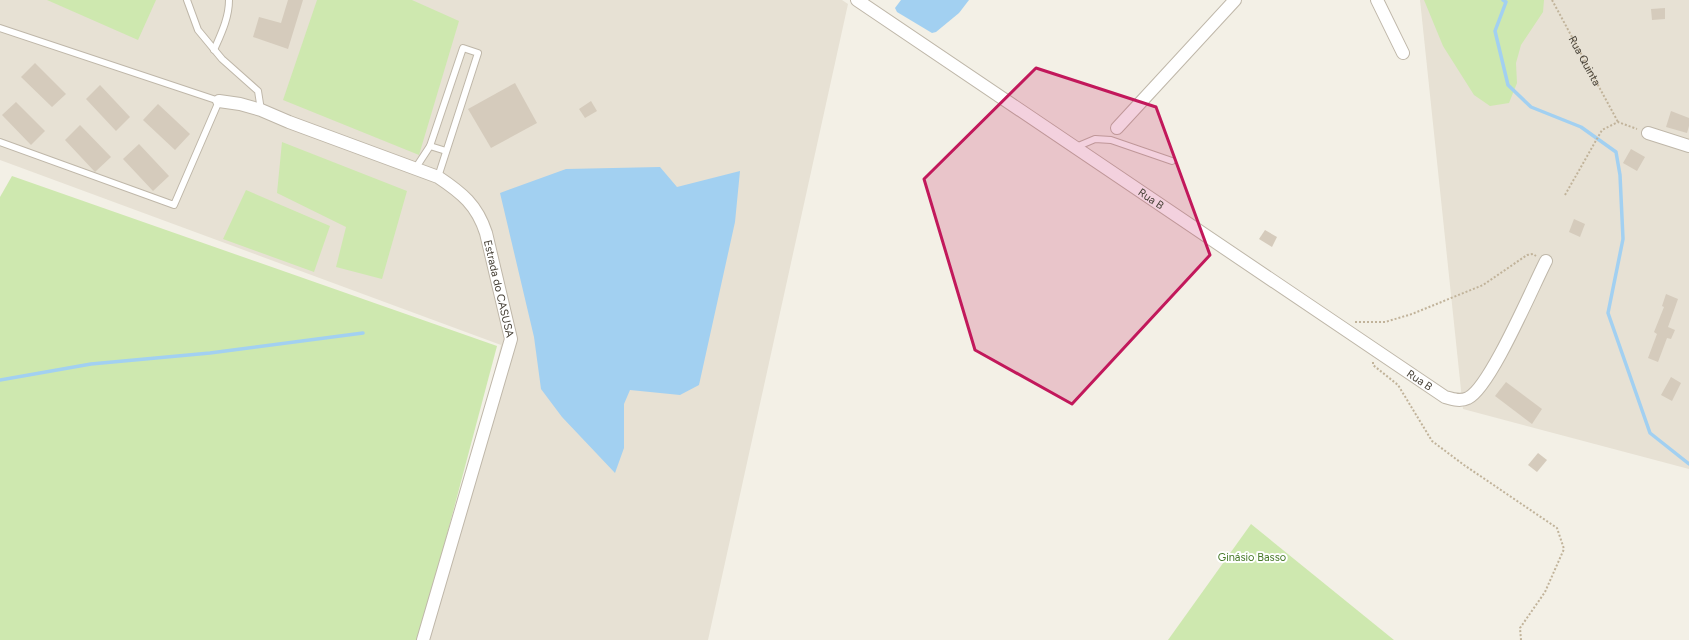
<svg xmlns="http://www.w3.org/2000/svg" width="1689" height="640" font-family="Figtree,sans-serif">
	<rect width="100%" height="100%" fill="#f3f0e6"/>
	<g fill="#e7e1d4">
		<polygon points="0,0 842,0 848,4 708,640 429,640 501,345 0,160"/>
		<polygon points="1420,0 1689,0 1689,469 1463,409"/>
	</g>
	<g fill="#cee8af">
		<polygon points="47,0 156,0 138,40"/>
		<polygon points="317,0 412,0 459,21 419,155 283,100"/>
		<polygon points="1424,0 1544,0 1543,12 1521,45 1516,63 1517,83 1509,103 1490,106 1474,95 1443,46"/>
		<polygon points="282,142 407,191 382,279 336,267 346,227 277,193"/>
		<polygon points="12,176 497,346 419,640 0,640 0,197"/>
		<polygon points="246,190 330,226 314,272 223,239"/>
		<polygon points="1251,524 1394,640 1168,640"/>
	</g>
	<g fill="#a2d0f1">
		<polygon points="901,0 969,0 959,13 936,32 932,33 897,12 895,8"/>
		<polygon points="660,167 677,187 740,171 735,222 699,385 680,395 630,390 624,404 624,448 615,473 562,417 541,389 534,337 500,193 566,169"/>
	</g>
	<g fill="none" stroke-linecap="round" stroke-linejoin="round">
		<g stroke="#a2d0f1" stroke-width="3.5">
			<polyline points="1503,0 1506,2 1495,31 1508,85 1531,107 1581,127 1616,152 1620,175 1623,239 1608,313 1650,433 1689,464"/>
			<polyline points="0,380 91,364 210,353 363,333"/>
		</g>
	</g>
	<g fill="#d5cbbc">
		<polygon points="288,0 303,0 288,49 253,37 259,17 281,23"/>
		<polygon points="1665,8 1665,19 1652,20 1651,9"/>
		<polygon points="35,63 66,94 52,107 21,77"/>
		<polygon points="515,83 537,123 491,148 468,109"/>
		<polygon points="100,85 130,117 116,131 86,99"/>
		<polygon points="591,101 597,111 585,118 579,109"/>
		<polygon points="16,102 45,131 31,145 2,115"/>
		<polygon points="158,104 190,134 175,150 143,120"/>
		<polygon points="1671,111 1689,118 1689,126 1687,133 1666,127"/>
		<polygon points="80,125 111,157 95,172 65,140"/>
		<polygon points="139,144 169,176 153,191 123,159"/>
		<polygon points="1631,149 1645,157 1637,171 1623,163"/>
		<polygon points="1574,219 1585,224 1580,237 1569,232"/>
		<polygon points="1265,230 1277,237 1272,247 1259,239"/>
		<polygon points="1666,294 1678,299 1668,327 1675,330 1671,339 1667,338 1658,362 1648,358 1657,334 1654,332 1664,307 1662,306"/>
		<polygon points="1671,377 1681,383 1672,401 1661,395"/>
		<polygon points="1506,382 1542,409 1532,424 1495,396"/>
		<polygon points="1538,453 1547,460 1537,472 1528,465"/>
	</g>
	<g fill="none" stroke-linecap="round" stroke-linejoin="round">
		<defs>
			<g id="lane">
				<polyline points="187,0 198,30 222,59 258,91 261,110"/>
				<polyline points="0,28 219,101 174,205 0,142"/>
				<path d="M214 50C221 34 229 18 229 0"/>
				<polyline points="430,146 446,151"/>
				<polyline points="1076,147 1095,139 1111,140 1172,161"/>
				<polyline points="415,169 430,146 463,48 478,53 438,177"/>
			</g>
			<g id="street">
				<path id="s2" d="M857 0 1445 397C1452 399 1460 402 1468 398 1490 388 1533 286 1546 261"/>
				<polyline points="1377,0 1403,53"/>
				<path id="s3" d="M219 101 240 104 261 110 289 122 438 177C462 193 477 205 486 233L511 339 423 640"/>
				<polyline points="1117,128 1235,0"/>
				<polyline points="1648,133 1689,146"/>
			</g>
		</defs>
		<use href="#lane" stroke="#bfb7a9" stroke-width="8"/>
		<use href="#street" stroke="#bfb7a9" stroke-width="14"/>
		<g stroke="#c1b39a" stroke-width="2" stroke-dasharray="2 2" stroke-linecap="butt">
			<path id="s1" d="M1552 0 1618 122"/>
			<polyline points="1565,195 1602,130 1618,122 1637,129"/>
			<polyline points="1355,322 1385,322 1412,314 1483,285 1527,255 1533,254 1536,256"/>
			<polyline points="1373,362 1373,365 1398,385 1432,441 1464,465 1557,528 1564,549 1545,592 1520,628 1521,640"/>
		</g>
		<use href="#lane" stroke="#fff" stroke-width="6"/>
		<use href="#street" stroke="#fff" stroke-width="12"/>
	</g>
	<path fill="#c2185b" fill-opacity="0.2" stroke="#c2185b" stroke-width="3" stroke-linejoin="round" d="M1036 68 1156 107 1210 255 1072 404 975 350 924 179Z"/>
	<g text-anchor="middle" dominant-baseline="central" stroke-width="4" stroke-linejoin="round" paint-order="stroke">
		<g font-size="11" fill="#464036" stroke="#fff">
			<text stroke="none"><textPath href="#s1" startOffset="69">Rua Quinta</textPath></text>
			<text stroke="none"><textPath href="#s2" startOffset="355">Rua B</textPath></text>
			<text stroke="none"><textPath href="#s3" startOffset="365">Estrada do CASUSA</textPath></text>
			<text stroke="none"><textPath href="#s2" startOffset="679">Rua B</textPath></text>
		</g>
		<g font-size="11" fill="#467928" stroke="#fff">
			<text x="1252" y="557">Ginásio Basso</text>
		</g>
	</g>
</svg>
